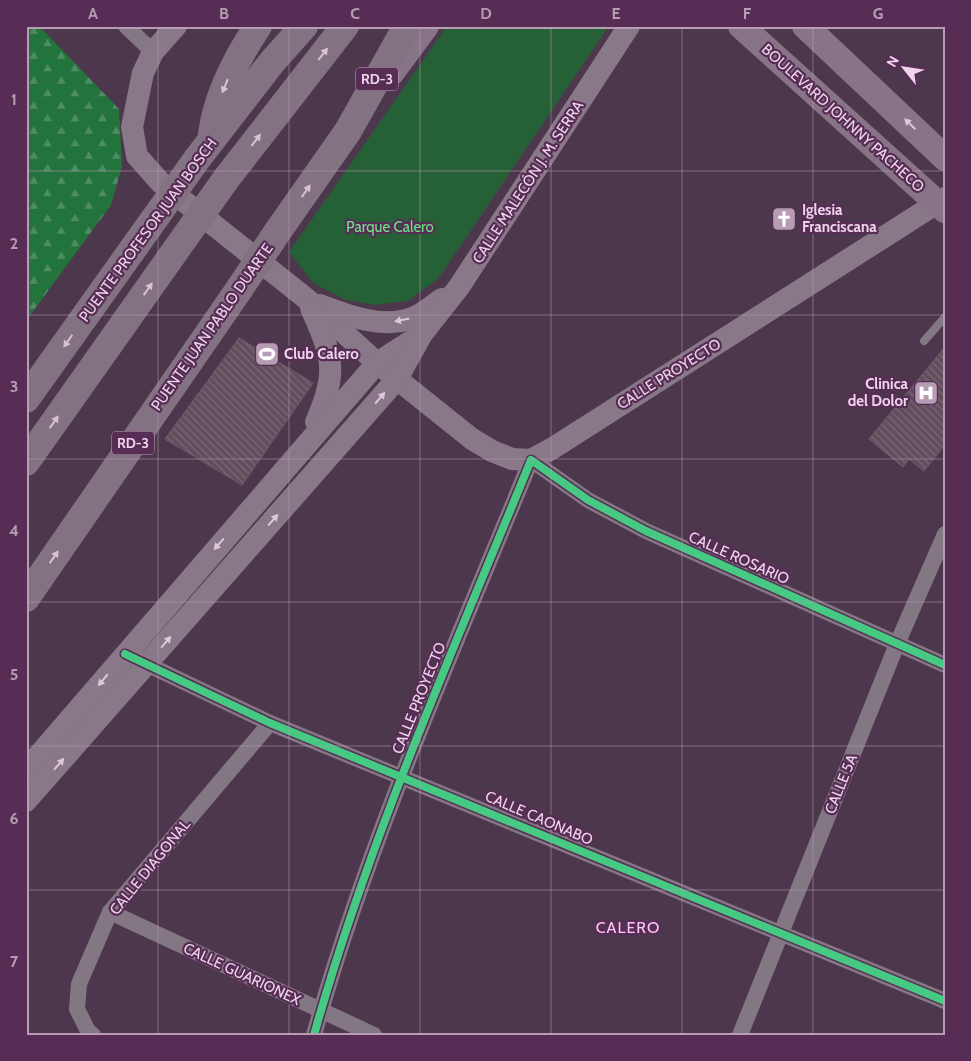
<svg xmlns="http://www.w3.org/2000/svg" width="971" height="1061" font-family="Cabin,sans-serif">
	<defs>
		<pattern id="forest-firs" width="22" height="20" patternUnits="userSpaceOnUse" patternTransform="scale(1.25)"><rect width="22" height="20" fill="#23733d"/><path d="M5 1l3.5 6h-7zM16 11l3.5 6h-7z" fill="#4e8c63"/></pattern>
		<pattern id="building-back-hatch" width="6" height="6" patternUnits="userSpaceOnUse" patternTransform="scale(1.25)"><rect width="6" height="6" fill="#624d5c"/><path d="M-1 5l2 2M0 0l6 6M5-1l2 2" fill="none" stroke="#796674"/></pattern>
	</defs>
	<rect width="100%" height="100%" fill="#4d374d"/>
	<polygon fill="url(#forest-firs)" points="26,27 42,29 119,109 122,166 111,205 26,321"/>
	<polygon fill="#266037" points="447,26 609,26 438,279 408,301 374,305 346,300 313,283 289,252"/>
	<g fill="url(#building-back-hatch)" stroke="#705b6a">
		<polygon points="239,338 313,383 242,485 165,439"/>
		<polygon points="945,347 945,445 924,471 909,459 903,467 869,439"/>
	</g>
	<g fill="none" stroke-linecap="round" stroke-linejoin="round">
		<polyline stroke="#837783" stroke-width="8" points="924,341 945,317"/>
		<g stroke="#837783" stroke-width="16">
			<polyline points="126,26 153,52"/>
			<polyline points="138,660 270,723 945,1001"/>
			<polyline points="110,912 374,1035"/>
			<polyline points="93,1035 88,1031 77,1009 79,984 110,912 270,723"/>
			<path d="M314 1035C369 838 454 649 531 460L588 500 646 531 945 665"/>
			<polyline points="740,1035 897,644 945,534"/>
		</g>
		<g stroke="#887888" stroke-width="22">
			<polyline points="176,26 153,52 143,73 132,127 137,156 161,183 308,300 377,363 472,439 492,451 512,459 531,460 553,448 945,198"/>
			<path d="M320 305C348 316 383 329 412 318 422 315 433 305 442 299"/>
			<path d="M311 308C333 358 338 371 316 422"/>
			<polyline points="26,770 377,363 419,336"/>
			<polyline points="26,801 397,379 422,334 459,287 629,26"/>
		</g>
		<g stroke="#887487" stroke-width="26">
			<polyline points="741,26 945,210"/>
			<polyline points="805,26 945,158"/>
			<polyline points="392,72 426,26"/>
		</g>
		<g stroke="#837282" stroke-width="28">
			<path d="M212 134C217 95 236 59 258 26"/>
			<polyline points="197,159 272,62 304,26"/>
			<polyline points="226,179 345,26"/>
			<polyline points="278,231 348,131 407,26"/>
			<polyline points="26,598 240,288"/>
		</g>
		<g stroke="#837282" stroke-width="28">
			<polyline points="240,288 278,231"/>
			<polyline points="26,399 197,159"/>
			<polyline points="26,462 226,179"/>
		</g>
		<defs>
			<g id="cycleway">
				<polyline points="125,654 270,723 945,1001"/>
				<path d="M314 1035C369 838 454 649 531 460L588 500 646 531 945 665"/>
			</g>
		</defs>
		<use href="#cycleway" stroke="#572d55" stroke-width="11"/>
		<use href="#cycleway" stroke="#46c982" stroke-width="8"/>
	</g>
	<defs><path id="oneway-solid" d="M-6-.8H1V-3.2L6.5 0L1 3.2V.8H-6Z" transform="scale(1.25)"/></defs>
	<g fill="#d9c0d7">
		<use href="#oneway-solid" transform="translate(323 54) rotate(-52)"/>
		<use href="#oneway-solid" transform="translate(225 86) rotate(112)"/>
		<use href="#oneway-solid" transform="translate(256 140) rotate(-52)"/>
		<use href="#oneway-solid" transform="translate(306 191) rotate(-55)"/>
		<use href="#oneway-solid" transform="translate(148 289) rotate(-55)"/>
		<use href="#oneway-solid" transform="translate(68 341) rotate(125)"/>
		<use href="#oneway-solid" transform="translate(54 422) rotate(-55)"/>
		<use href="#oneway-solid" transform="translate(54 557) rotate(-55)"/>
	</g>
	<g fill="#dfc6dd">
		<use href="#oneway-solid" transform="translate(910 124) rotate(-136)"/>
		<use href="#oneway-solid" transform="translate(402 320) rotate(169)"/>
		<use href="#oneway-solid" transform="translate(380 398) rotate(-49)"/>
		<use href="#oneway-solid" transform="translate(273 520) rotate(-49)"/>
		<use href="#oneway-solid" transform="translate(219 544) rotate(131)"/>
		<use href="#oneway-solid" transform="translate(166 642) rotate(-49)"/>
		<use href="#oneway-solid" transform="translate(103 680) rotate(130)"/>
		<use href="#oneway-solid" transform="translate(59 764) rotate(-49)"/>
	</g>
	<path fill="none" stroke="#b69db4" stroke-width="1" stroke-opacity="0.55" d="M158 26V1035M289 26V1035M420 26V1035M551 26V1035M682 26V1035M813 26V1035M26 171H945M26 315H945M26 459H945M26 602H945M26 746H945M26 890H945"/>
	<defs>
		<symbol id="church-square" viewBox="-11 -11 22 22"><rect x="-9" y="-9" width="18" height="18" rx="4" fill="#b69db4" stroke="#572d55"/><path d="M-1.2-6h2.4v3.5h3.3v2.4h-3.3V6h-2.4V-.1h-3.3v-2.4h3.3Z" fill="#fff"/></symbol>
		<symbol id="stadium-square" viewBox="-11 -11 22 22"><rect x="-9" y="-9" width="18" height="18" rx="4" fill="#b69db4" stroke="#572d55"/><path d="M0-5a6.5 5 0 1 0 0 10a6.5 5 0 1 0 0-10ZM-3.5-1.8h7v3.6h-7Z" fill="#fff"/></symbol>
		<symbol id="hospital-square" viewBox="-11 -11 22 22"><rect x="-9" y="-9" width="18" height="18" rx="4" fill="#b69db4" stroke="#572d55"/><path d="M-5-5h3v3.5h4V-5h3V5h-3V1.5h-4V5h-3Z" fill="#fff"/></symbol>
	</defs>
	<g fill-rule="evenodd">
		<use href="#church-square" x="770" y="205" width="28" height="28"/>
		<use href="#stadium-square" x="253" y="340" width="28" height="28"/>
		<use href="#hospital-square" x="912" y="379" width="28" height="28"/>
	</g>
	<g text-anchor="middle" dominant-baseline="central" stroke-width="4.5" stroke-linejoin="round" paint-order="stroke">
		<g fill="#572d55" stroke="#c1a2bf" stroke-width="1">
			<rect x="356" y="67.5" width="42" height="23" rx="4"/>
			<rect x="112" y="431.5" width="42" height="23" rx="4"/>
		</g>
		<g font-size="14" font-weight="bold" fill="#eed4ec">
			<text x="377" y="79">RD-3</text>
			<text x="133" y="443">RD-3</text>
		</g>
		<g font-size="15" fill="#eed4ec" stroke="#572d55">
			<text transform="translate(843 118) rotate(42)">BOULEVARD JOHNNY PACHECO</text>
			<text transform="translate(528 182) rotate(-57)">CALLE MALECÓN J. M. SERRA</text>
			<text transform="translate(148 230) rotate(-54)">PUENTE PROFESOR JUAN BOSCH</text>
			<text transform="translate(212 327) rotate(-55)">PUENTE JUAN PABLO DUARTE</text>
			<text transform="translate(669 374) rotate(-32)">CALLE PROYECTO</text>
			<text transform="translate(739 558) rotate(24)">CALLE ROSARIO</text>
			<text transform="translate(419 698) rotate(-68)">CALLE PROYECTO</text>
			<text transform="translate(841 784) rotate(-68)">CALLE 5A</text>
			<text transform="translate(539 818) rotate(23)">CALLE CAONABO</text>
			<text transform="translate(150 867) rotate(-51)">CALLE DIAGONAL</text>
			<text transform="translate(242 974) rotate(25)">CALLE GUARIONEX</text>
		</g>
		<g font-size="15" font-weight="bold" fill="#eed4ec" stroke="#572d55" text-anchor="start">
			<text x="802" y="210">Iglesia<tspan x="802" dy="17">Franciscana</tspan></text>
			<text x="284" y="354">Club Calero</text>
			<text x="908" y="384" text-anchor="end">Clinica<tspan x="908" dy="17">del Dolor</tspan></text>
		</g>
		<g font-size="15" fill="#6fe188" stroke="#572d55">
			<text x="390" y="227">Parque Calero</text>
		</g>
		<g font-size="16" letter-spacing="1" fill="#fac6f5" stroke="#572d55">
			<text x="628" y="927">CALERO</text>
		</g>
	</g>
	<rect width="971" height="1061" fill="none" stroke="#572d55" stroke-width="55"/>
	<g transform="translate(904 68) rotate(300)" stroke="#572d55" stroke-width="4" paint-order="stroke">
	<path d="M0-4L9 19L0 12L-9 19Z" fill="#eed4ec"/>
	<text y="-8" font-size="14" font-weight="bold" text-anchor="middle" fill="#eed4ec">N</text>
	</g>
	<rect x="28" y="28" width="916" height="1006" fill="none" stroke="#b69db4" stroke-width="2"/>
	<g font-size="16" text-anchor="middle" font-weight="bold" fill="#b69db4">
		<text x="93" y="19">A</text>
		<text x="224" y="19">B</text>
		<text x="355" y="19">C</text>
		<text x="486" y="19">D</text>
		<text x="616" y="19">E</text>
		<text x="747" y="19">F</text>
		<text x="878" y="19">G</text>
		<text x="14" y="105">1</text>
		<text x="14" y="249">2</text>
		<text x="14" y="392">3</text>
		<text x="14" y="536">4</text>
		<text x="14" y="680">5</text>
		<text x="14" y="824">6</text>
		<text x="14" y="967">7</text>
	</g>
</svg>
